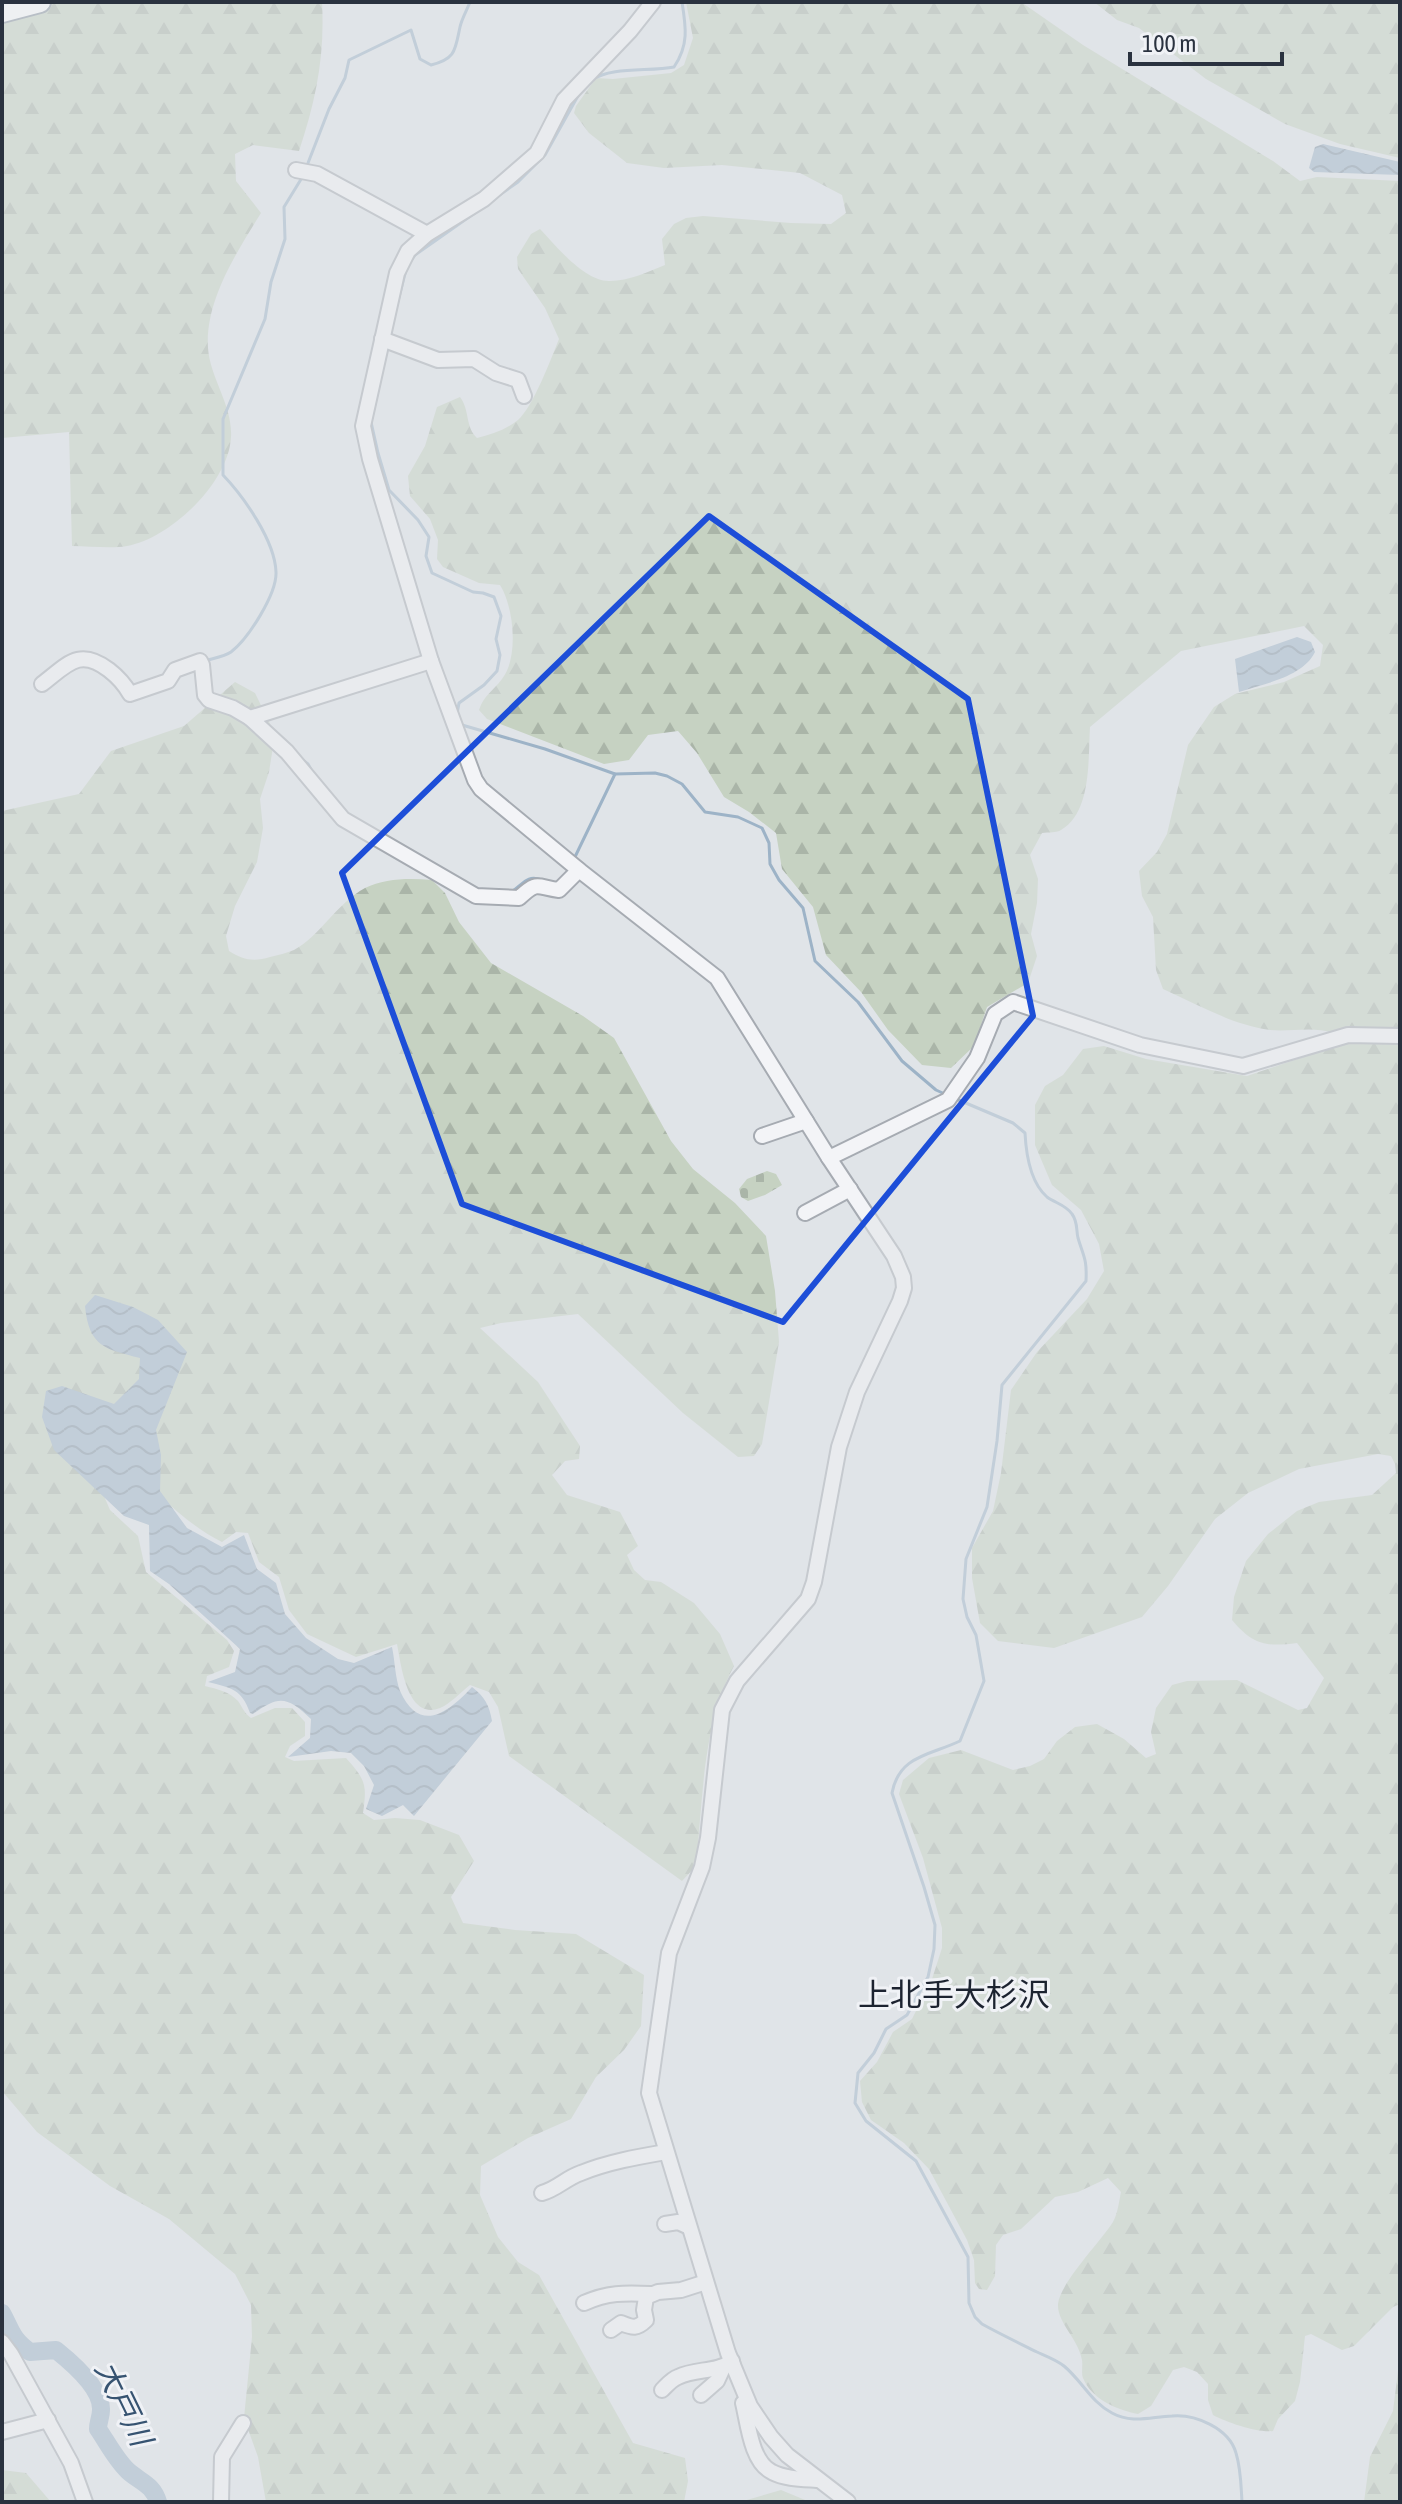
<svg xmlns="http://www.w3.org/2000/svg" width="1402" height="2504" font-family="'Asap Condensed','Noto Sans JP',sans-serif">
	<defs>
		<pattern id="forest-firs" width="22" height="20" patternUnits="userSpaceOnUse" patternTransform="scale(2)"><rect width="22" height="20" fill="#c6d2c2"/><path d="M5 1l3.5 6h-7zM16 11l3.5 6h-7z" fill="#aab5a8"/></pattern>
		<pattern id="cemetery-stones" width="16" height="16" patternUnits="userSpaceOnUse" patternTransform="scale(2)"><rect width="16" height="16" fill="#c6d2c2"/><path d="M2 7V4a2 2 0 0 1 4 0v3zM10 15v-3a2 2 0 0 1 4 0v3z" fill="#aab5a8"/></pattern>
		<pattern id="water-waves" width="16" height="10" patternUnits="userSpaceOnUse" patternTransform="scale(2)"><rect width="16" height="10" fill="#9db3c7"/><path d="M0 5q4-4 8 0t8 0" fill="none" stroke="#8092a3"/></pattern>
	</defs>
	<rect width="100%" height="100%" fill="#e0e4e8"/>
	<g fill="url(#forest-firs)">
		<path d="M2 2H322C325 56 316 100 299 151L253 145 235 154 236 181 261 213C237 252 205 300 208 348 210 378 233 406 231 437 229 482 171 538 127 546 110 549 90 546 72 546L69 432 2 438Z"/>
		<path d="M686 2H1021L1083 45 1273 161 1300 181 1317 177 1400 181V2304L1393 2307 1354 2346 1342 2350 1311 2334 1305 2336 1300 2382 1295 2401 1278 2419 1273 2431C1258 2433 1228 2423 1213 2415L1208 2400V2384L1197 2372 1184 2367 1173 2370 1151 2406 1138 2414C1118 2410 1092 2400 1083 2378 1081 2373 1083 2365 1082 2360 1078 2338 1057 2323 1058 2304 1060 2283 1101 2241 1113 2222 1118 2213 1119 2201 1121 2192L1108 2178 1078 2192 1055 2197 1021 2229 1003 2235 996 2245 995 2276 987 2290 979 2289 975 2283 974 2260 967 2240 929 2169 904 2143 871 2120 862 2102 860 2081 877 2062 893 2032 912 2019 932 1979 942 1948V1928L923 1858 899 1794 903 1780 929 1758 961 1750 1013 1770 1030 1766 1044 1759 1057 1741 1075 1727 1097 1724 1124 1739 1146 1758 1156 1754 1151 1732 1156 1708 1172 1685 1187 1681 1237 1680 1298 1710 1307 1708 1324 1678 1297 1643C1266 1647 1253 1645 1232 1620L1234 1597 1246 1561 1268 1534 1297 1511 1319 1502 1372 1495 1396 1473 1395 1464 1391 1456 1378 1454 1299 1469 1248 1493 1215 1519 1168 1586 1142 1617 1054 1648 998 1641 980 1623 972 1578V1548L993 1511 1001 1473 1011 1390 1037 1352 1087 1299 1104 1271 1099 1244 1081 1210 1052 1185 1035 1145V1105L1045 1086 1063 1075 1083 1049 1104 1046 1146 1059 1247 1076 1324 1050 1333 1033C1313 1026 1291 1032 1270 1030 1232 1025 1197 1004 1163 989L1156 970 1153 917 1142 896 1139 871 1157 852 1167 834 1188 745 1214 707 1235 694 1284 682 1320 666 1323 645 1304 626 1181 651 1090 727C1088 758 1092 812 1061 830 1057 833 1048 832 1042 833L1030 855 1038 879 1037 903 1031 934 1037 956 1028 983 987 1007 974 1046 951 1068 922 1065 888 1030 861 992 826 955 813 907 782 869 776 833 749 812 724 797 697 753 678 731 648 735 629 760 604 764 487 719 479 710C484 695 493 691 502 679 519 658 514 607 500 585L479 583 443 567 437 559 438 540 430 519 410 496 408 476 425 446 437 407 460 397C470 410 465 427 477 438 491 435 507 429 518 420 533 407 551 359 559 339L545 308 518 269 517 257 531 234 540 229C556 246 585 282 610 281 629 281 647 272 665 265L662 239 674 224 686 218 703 216 791 223 831 224 846 213 842 195 800 173 722 165 664 168 627 163 589 133 574 113 576 106 596 78 613 79 671 73 684 65 693 38Z"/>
		<polygon points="1094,2 1400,2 1400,158 1340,144 1285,124 1206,79 1139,28 1117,20"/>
		<path d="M235 682 255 693 275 734 269 772 260 799 263 828 257 862 235 906 226 936 229 951C243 960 254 962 270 957 278 955 287 953 294 950 319 937 337 903 365 888 385 878 410 878 432 880L445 893 459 922 491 963 583 1016 614 1038 671 1141 693 1169 735 1203 766 1236 775 1291 779 1342 762 1444 754 1456 738 1457 683 1413 578 1314 501 1323 480 1328 538 1382 580 1446 579 1459 565 1461 552 1475 567 1495 620 1512 638 1546 627 1555 634 1570 645 1580 661 1582 694 1603 720 1634 734 1666C702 1726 703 1799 696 1866L682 1881 509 1756 498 1707 489 1692 470 1685C461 1692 450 1704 440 1708 407 1721 401 1664 397 1644L356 1657 307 1634 289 1610 279 1577 259 1562 248 1533 236 1532 222 1542C186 1524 157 1493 128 1466L95 1475 110 1510 138 1536 146 1572 227 1640 234 1651 229 1667 207 1676 205 1686C217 1689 230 1692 238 1701 243 1708 244 1713 251 1718L275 1708H292L305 1722V1736L290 1746 285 1757 294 1761 346 1758C366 1780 367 1785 363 1813L374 1820 395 1818 420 1820 459 1835 474 1861 451 1897 463 1923 515 1930 576 1934 644 1975 641 2026 624 2050 596 2077 571 2119 528 2138 481 2166 480 2195 498 2237 518 2262 539 2275 633 2443 685 2458 688 2481 684 2502H266L258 2457 244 2418 252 2337 251 2305 235 2274 169 2219 110 2186 37 2132 2 2091V811L79 794 111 751 184 726Z"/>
		<polygon points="1400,2355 1400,2502 1364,2502 1370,2457 1393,2411"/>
		<polygon points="2,2470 26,2473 51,2502 2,2502"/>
		<polygon points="781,2490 810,2502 740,2502"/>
	</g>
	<polygon fill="url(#cemetery-stones)" points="767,1171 776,1174 782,1185 765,1195 748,1201 741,1197 739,1189 747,1179"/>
	<g fill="url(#water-waves)">
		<polygon points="1323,144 1400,162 1400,175 1314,172 1309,168 1315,147"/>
		<path d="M1297 637 1311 642 1315 652C1303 677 1263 684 1239 692L1235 659Z"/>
		<path d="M95 1295 133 1307 158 1320 187 1352 156 1430 161 1455 160 1491 187 1528 222 1547 244 1535 257 1569 276 1583 285 1614 306 1638 338 1659 354 1663 392 1647C395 1661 395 1678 400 1691 420 1735 449 1712 472 1687 485 1697 489 1705 492 1721L414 1816 403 1805 382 1816 366 1809 374 1785 364 1766 351 1753 331 1751 288 1757 310 1738 311 1719C287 1696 279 1695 253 1714L250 1713C242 1689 231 1688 208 1682L235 1672 240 1649 169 1584 150 1571 149 1525 124 1516 54 1450 42 1417 46 1391 62 1386 114 1404 139 1379 140 1358C105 1349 89 1347 85 1306Z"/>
	</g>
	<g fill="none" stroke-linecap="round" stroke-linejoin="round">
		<g stroke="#9db3c7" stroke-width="3">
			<path d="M592 80C611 66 650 72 674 67 689 45 686 27 682 2"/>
			<path d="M308 163 329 109 345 78 349 60 411 30 420 59 431 65C456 59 455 50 460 27 462 18 467 10 470 2"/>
			<polyline points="498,196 518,182 545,155 579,94"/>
			<polyline points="409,263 415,255 479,210"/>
			<polyline points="397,305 406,270"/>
			<polyline points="383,367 371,422 378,453 389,490 418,520 429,537 426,556 432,573 473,592 483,593 494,597 501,616 496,639 500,655 497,671 484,685 459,703 457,714"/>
			<path d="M208 663V660C215 658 225 656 231 652 248 639 277 594 276 572 275 541 244 497 223 475V419L265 319 271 282 285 239 284 207 303 176"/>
			<polyline points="460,721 462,725 545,749 615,774 655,773 667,776 682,784 705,812 738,817 762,828 769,843 770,864 779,880 803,908 815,961 858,1002 902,1061 936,1090 947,1095"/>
			<polyline points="300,758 308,764 313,773"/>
			<polyline points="573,861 615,774"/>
			<path d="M511 892C523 885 526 874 542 880"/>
			<path d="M954 1098 1013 1123 1025 1133C1026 1153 1030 1182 1047 1197 1055 1203 1066 1205 1072 1214 1078 1222 1076 1230 1078 1238 1084 1258 1087 1259 1086 1281L1002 1385 997 1441 987 1507 966 1559 963 1599 967 1617 976 1635 984 1681 960 1741C931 1755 899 1755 892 1793L924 1887 935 1925 934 1949 928 1977 907 2015 886 2029 874 2053 858 2073 855 2103 866 2121 916 2161 968 2257 969 2303 975 2317 982 2324C1000 2334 1019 2343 1037 2352 1046 2356 1057 2360 1064 2366 1082 2381 1091 2402 1112 2413 1132 2424 1150 2417 1172 2416 1195 2414 1229 2428 1236 2453 1241 2469 1241 2486 1242 2502"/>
		</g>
		<path stroke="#9db3c7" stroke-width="18" d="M2 2313C12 2331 11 2338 30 2352L56 2350C71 2362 102 2388 101 2410 101 2417 98 2422 98 2429 107 2442 116 2460 128 2471 140 2482 153 2484 158 2502"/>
		<defs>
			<g id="minor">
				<polyline points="653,2 630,31 564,100 537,153 484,199 427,234 408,251 397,273 363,426 370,459 431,661 475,780 481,789 579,870 717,978 829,1158 894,1256 903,1277 904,1288 900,1301 857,1392 839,1447 814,1582 808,1599 737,1681 722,1710 708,1838 702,1867 669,1953 649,2093 728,2353 750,2406 771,2437 787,2455 848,2502"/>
				<polyline points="296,170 317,174 427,234"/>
				<polyline points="382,339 438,360 474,359 496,373 518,380 524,396"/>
				<path d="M42 684C67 665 79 647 109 670 118 677 124 683 130 694L168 681 175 670 200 661 202 665 205 695 209 700 233 708 250 718 431 661"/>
				<path d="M250 718 287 752 343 819 476 896 519 898C538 880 536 887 559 890L579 870"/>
				<polyline points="762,1136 806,1121"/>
				<polyline points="829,1158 948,1100 977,1058 995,1014 1013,1002 1140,1045 1243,1066 1348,1035 1400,1036"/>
				<polyline points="805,1213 850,1189"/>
				<path d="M542 2193C557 2189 566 2178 581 2173 608 2162 637 2157 666 2152"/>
				<polyline points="665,2224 678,2222 689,2227"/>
				<path d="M584 2303C609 2292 625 2293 652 2294"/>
				<path d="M611 2330 621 2323C633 2328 637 2329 646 2320L644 2310 646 2297 658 2292 681 2290 706 2282"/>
				<polyline points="2,2342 11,2354 71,2463 85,2502"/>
				<path d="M662 2390C667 2385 672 2379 678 2377 696 2368 716 2373 732 2361L733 2367"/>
				<polyline points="701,2395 717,2381 723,2368"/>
				<path d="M743 2403C748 2423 751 2462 772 2472 785 2479 803 2479 817 2480"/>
				<polyline points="2,2432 48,2420"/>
				<polyline points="221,2502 222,2457 243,2423"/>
			</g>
			<polyline id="highway" points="2,12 40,2"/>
		</defs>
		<use href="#minor" stroke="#a6abb2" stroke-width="18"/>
		<use href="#highway" stroke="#88929e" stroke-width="24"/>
		<use href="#minor" stroke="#f3f4f7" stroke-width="14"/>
		<use href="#highway" stroke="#fff" stroke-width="20"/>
	</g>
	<path d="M0 0H1402V2504H0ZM709 516 968 699 1033 1016 783 1322 462 1204 342 873Z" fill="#e0e4e8" fill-opacity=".55" fill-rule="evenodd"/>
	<path fill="none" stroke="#1d4ed8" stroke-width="6" stroke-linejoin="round" d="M709 516 968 699 1033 1016 783 1322 462 1204 342 873Z"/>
	<g text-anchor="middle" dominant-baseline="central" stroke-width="6" stroke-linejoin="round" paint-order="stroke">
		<g font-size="30" font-style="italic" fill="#365371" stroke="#f0f2f6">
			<text transform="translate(124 2403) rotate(64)">大戸川</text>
		</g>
		<g font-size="32" fill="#1c2330" stroke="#f0f2f6">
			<text x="954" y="1994">上北手大杉沢</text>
		</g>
	</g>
	<rect width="1402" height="2504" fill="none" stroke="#2a323f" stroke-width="8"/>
	<path d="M1130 52v12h152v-12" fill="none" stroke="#2a323f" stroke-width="4"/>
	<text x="1142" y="52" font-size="24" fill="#2a323f" stroke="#f0f2f6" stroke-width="6" paint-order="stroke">100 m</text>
</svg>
